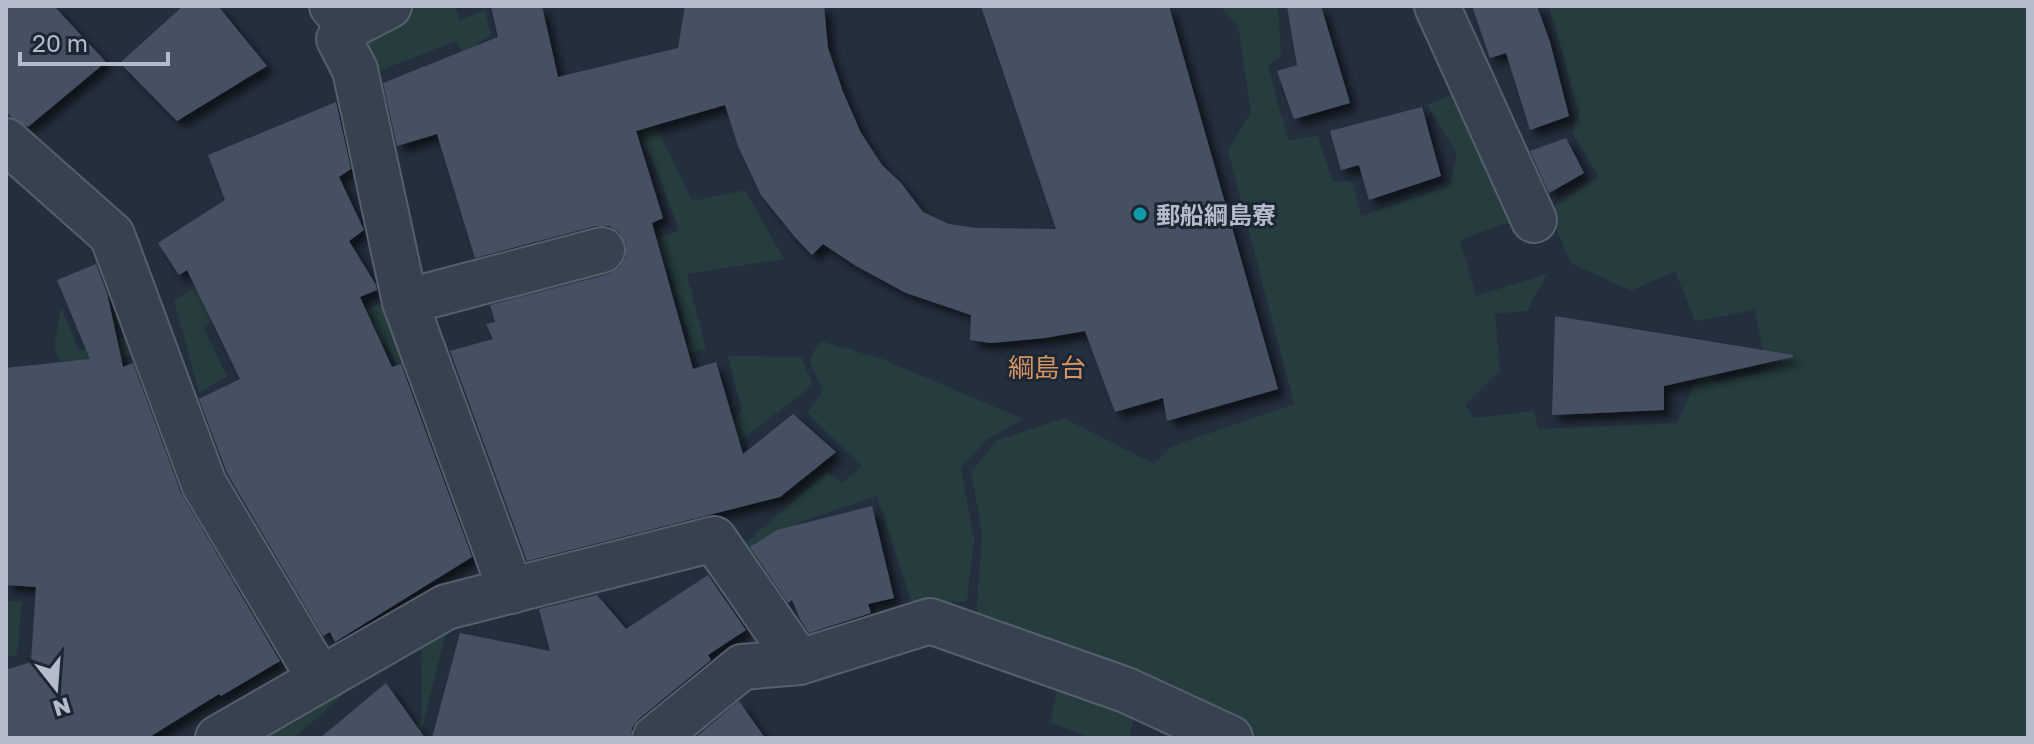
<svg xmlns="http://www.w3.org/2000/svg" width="2034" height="744" font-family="'Golos Text','Noto Sans JP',sans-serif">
	<defs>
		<filter id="shadow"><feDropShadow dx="7" dy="7" stdDeviation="4" flood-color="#0009"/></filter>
	</defs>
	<rect width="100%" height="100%" fill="#242f3e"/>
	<g fill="#263c3f">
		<polygon points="414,6 454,6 460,20 485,10 491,35 478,43 488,62 474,71 456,41 376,72 360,38"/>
		<polygon points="1220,6 1278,6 1281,56 1268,65 1288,140 1318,136 1333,182 1352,181 1361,216 1450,186 1457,154 1427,105 1459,92 1518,219 1460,240 1476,296 1547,274 1527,311 1495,314 1500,370 1465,405 1474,418 1534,411 1538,429 1677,423 1705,360 1715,382 1767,372 1755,310 1695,321 1675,271 1631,291 1571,263 1548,210 1599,177 1572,132 1579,115 1549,6 2028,6 2028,738 1232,738 1142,683 1129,738 1092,738 1050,722 1066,652 976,623 982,533 971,472 996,441 1064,418 1154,464 1172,446 1294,404 1228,151 1251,112 1238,26"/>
		<polygon points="651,115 692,201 745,190 784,259 687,274 706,349 480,419 540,382 514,298 536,289 560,377 691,344 668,266 602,288 597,265 679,230 651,156 640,141 563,162"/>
		<polygon points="222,273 217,317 203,327 227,376 199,393 174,300"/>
		<polygon points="384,301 417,403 385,342 312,378 296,347"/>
		<polygon points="61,307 79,351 127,337 136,352 70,380 54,348"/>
		<polygon points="820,341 880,358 1023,419 986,440 961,468 974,540 967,601 912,603 877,496 797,523 797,533 779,562 759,567 745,543 827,472 842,483 862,466 807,413 823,390 809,360"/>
		<polygon points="728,356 801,357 813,385 704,469 712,440 742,412"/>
		<polygon points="6,601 22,602 17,655 6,657"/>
		<polygon points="447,630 420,738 408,738 422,718 421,639"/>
		<polygon points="374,667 294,738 256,738"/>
	</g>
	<g fill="#455162" filter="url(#shadow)">
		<polygon points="6,6 54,6 106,62 28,127 11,117 6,111"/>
		<polygon points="183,6 218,6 267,66 177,121 120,63"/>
		<polygon points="491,6 542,6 558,77 678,48 685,6 824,6 828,48 843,92 861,133 882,165 901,183 923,212 949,224 976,228 1056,229 981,6 1169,6 1278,389 1167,421 1163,398 1115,412 1085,331 1045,338 991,343 970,340 971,315 906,293 856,266 823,244 812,255 794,236 761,195 738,146 725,105 636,131 663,218 652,223 693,369 716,362 743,454 793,414 836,452 780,497 527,561 450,351 493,339 486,324 495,322 490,305 609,274 620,267 626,257 626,244 619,232 609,226 596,226 475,258 437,134 397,146 383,83 498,37"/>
		<polygon points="1287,6 1321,6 1350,103 1294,119 1277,71 1297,65"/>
		<polygon points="1472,6 1537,6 1550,42 1569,116 1530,130 1506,53 1490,58"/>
		<polygon points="336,102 351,169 339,177 364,230 349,241 376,285 377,290 360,297 392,367 401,364 472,557 335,642 330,632 323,636 227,473 199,399 240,379 187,270 179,275 158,243 225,200 208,155"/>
		<polygon points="1422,107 1441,176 1369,200 1359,165 1341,170 1330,131"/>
		<polygon points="1566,138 1584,173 1549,193 1530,151"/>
		<polygon points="96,264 107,293 123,367 133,363 181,493 280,661 221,696 219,694 148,738 6,738 6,670 31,662 36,587 6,585 6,368 90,359 57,280"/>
		<polygon points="1555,316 1793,355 1793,357 1664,386 1664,410 1552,415"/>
		<polygon points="872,506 894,598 868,604 871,613 809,633 800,619 792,600 788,603 750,547 777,530"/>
		<polygon points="708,575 746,630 708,655 711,660 639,719 632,728 631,738 432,738 460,633 550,651 539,609 597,595 626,629"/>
		<polygon points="386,683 425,738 320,738"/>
		<polygon points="739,701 765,738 695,738"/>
	</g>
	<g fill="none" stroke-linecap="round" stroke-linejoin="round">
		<defs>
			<g id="minor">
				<polyline points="332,6 350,26 339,39 355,70 405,302 511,591"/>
				<polyline points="1437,6 1534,220"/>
				<polyline points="350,26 389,6"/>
				<polyline points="6,141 112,235 204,484 320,679"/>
				<polyline points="405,302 602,250"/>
				<polyline points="218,738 446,607 714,539 799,662"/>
				<polyline points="655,738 742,667 799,662 930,621 1126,690 1230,738"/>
			</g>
		</defs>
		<use href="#minor" stroke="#565f6c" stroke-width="48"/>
		<use href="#minor" stroke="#38414e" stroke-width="44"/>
	</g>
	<circle fill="#0f9aa8" stroke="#1d2633" stroke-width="3" cx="1140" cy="214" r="8"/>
	<g text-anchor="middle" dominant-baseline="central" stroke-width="6" stroke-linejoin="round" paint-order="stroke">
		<g font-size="24" font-weight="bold" fill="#b4bcc9" stroke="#1d2633" text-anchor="start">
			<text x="1156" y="214">郵船綱島寮</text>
		</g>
		<g font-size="26" fill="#d59563" stroke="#1d2633">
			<text x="1047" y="367">綱島台</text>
		</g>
	</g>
	<rect width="2034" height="744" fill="none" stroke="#b4bcc9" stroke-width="16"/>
	<g transform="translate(56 688) rotate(163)" stroke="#1d2633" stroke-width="6" paint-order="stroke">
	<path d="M0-6L14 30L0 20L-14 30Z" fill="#b4bcc9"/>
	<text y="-12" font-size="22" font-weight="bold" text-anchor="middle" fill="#b4bcc9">N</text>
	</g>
	<path d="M20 52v12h148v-12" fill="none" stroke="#b4bcc9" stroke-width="4"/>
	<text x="32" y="52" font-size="24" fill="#b4bcc9" stroke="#1d2633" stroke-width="6" paint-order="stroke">20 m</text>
</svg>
